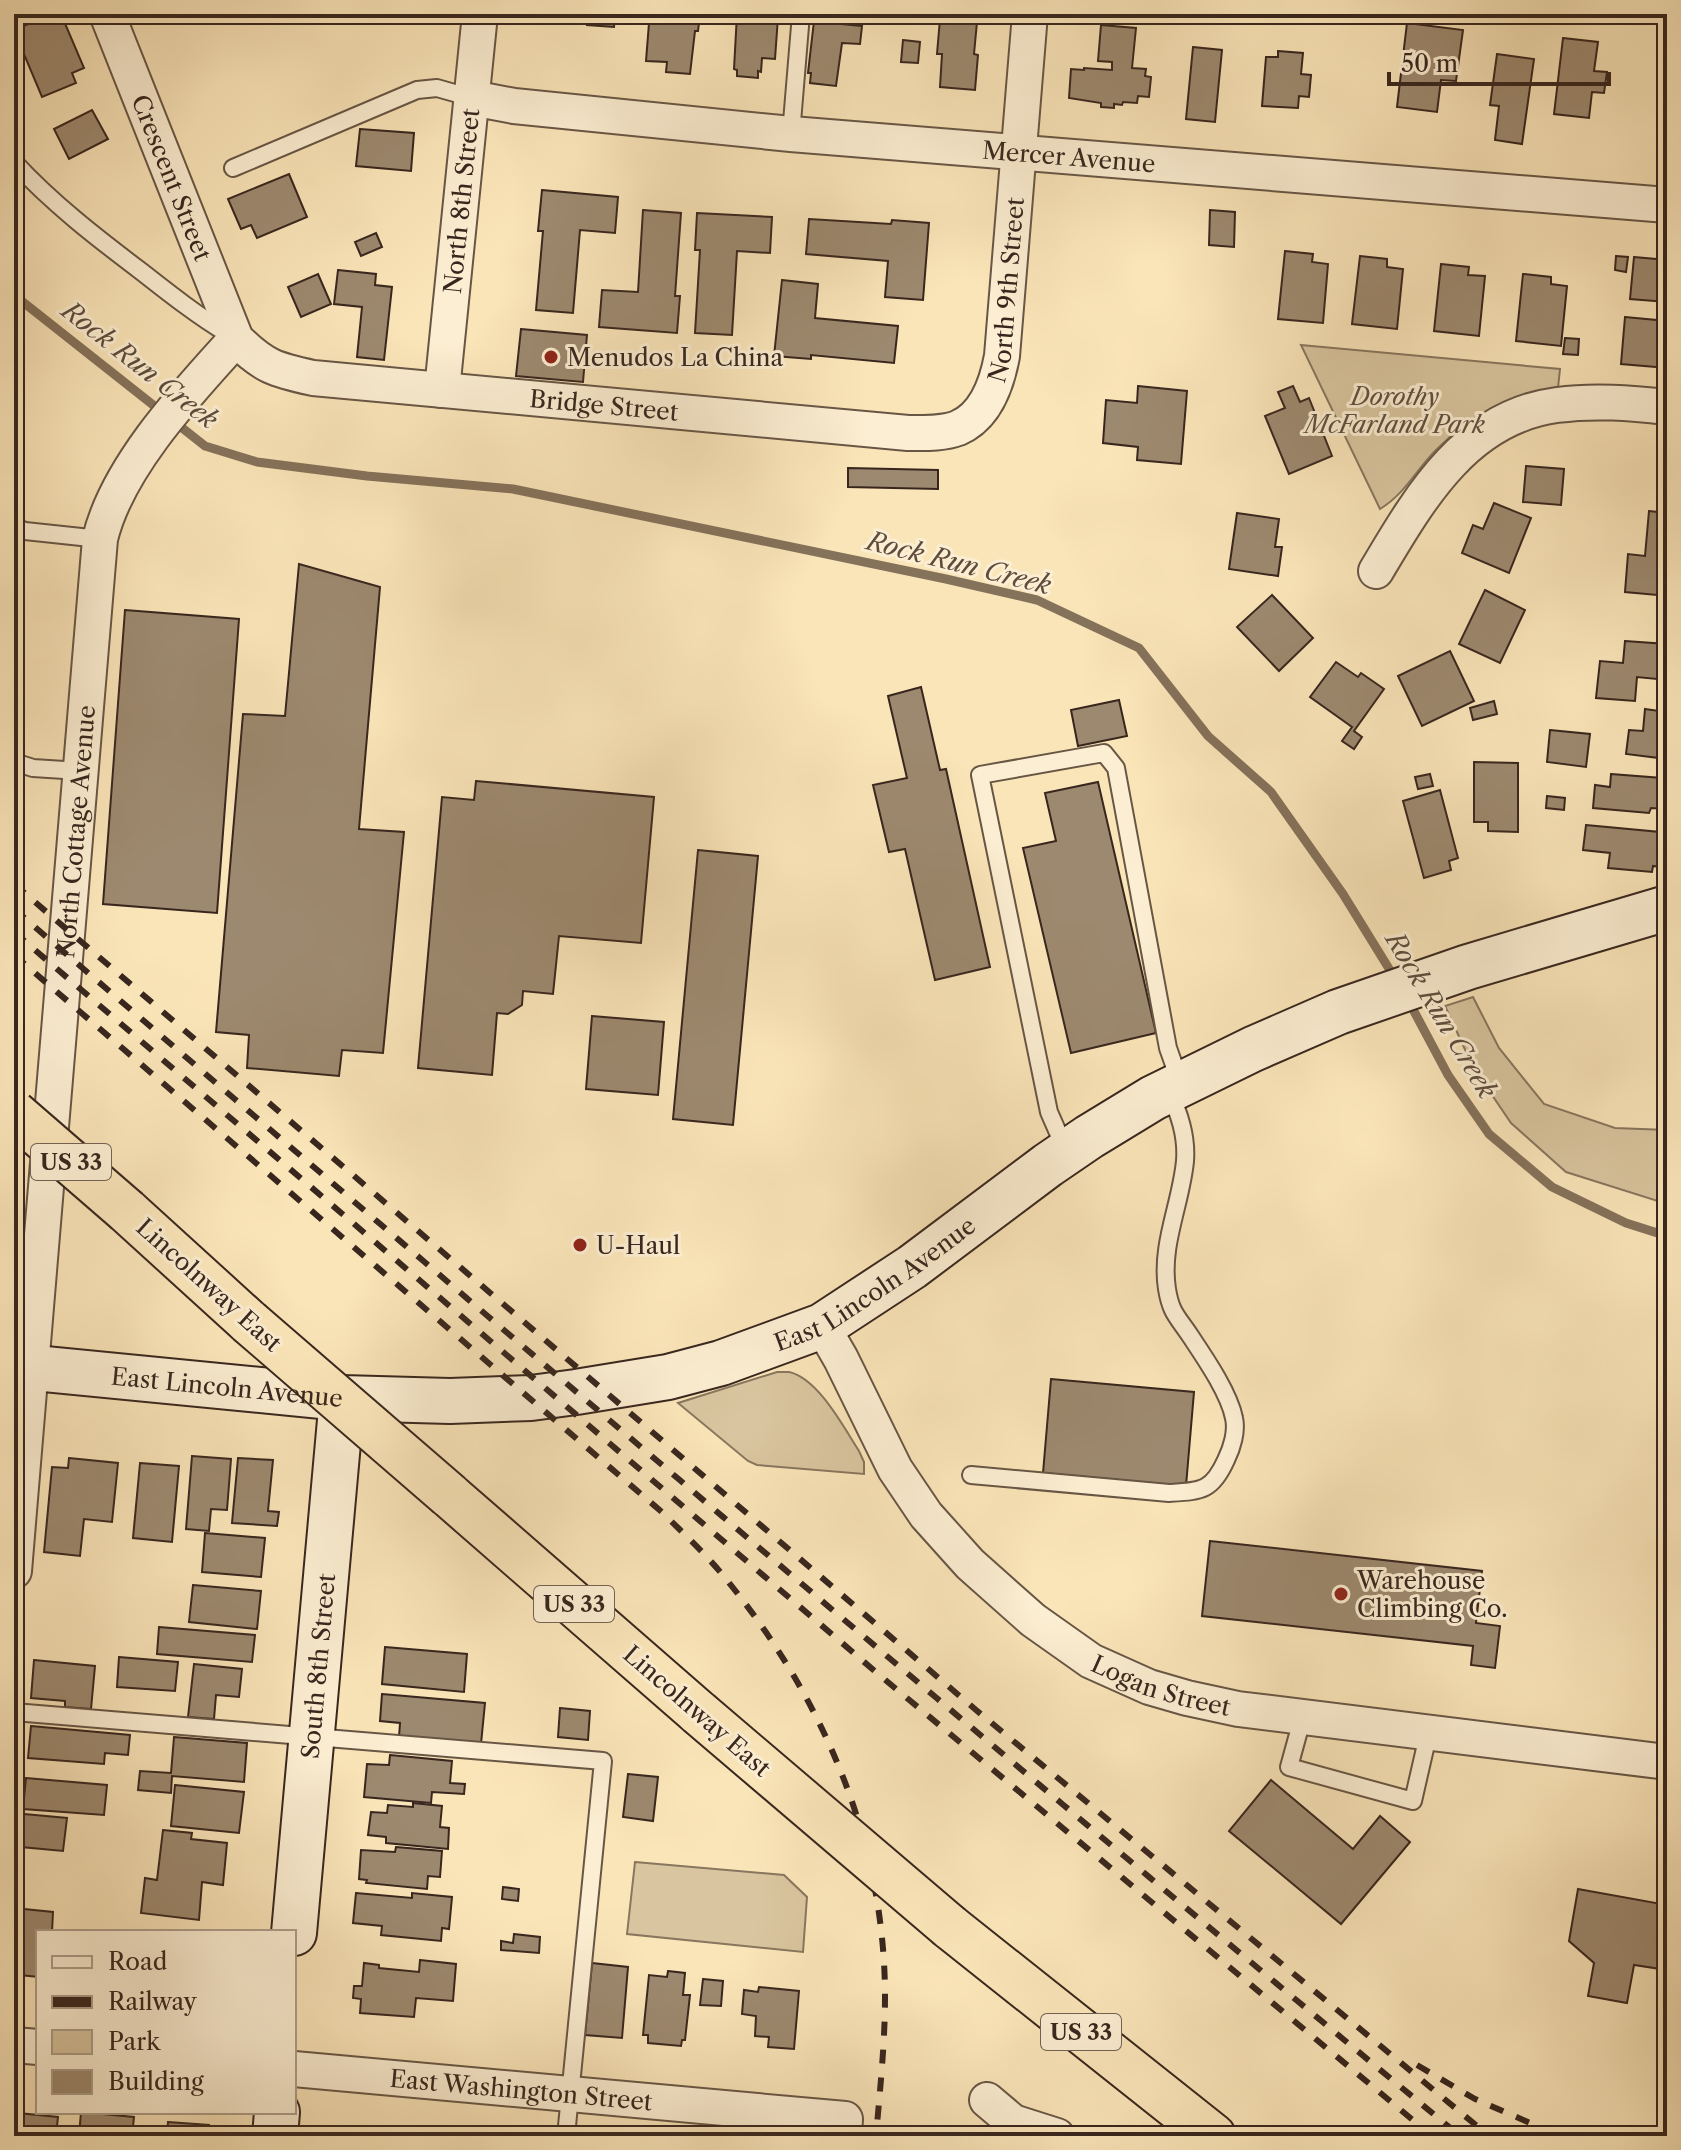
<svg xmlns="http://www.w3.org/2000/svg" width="1681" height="2150" font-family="'Libre Caslon Text',serif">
	<rect width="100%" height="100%" fill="#fae5b9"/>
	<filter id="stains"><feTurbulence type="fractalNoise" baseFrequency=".0025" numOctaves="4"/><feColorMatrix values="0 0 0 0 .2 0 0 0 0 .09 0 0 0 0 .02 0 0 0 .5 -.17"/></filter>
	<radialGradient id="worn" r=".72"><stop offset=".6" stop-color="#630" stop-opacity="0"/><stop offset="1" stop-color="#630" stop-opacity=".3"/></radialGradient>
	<g fill="#d9c59f" stroke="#88765e" stroke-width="2">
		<path d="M1301 345 1560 369 1558 388C1509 400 1472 413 1436 450 1416 470 1405 494 1380 509Z"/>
		<polygon points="1473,997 1499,1048 1544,1104 1615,1128 1667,1130 1667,1204 1566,1172 1511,1123 1473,1067 1445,1006"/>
		<path d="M777 1372C781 1372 785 1372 789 1372 818 1378 844 1428 859 1451L864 1462V1474L757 1465 748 1461 678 1403Z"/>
		<polygon points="635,1862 784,1875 807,1897 803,1952 627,1934"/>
	</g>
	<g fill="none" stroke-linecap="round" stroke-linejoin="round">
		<g stroke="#85725b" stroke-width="9">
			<polyline points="14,295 205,446 257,462 367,476 513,489 946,579 1037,600 1139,648 1208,736 1271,792 1343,894 1396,980"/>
			<polyline points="1408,1000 1448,1075 1489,1134 1552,1187 1626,1223 1667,1236"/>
		</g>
	</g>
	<g fill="#9d896f" stroke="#38261e" stroke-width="2">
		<polygon points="52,14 61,14 84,68 72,73 76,83 42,97 16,35 14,36 14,30"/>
		<polygon points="542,14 574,14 573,23 541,20"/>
		<polygon points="588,14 615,14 614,27 587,25"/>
		<polygon points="668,14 700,14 698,31 695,31 690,74 666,72 667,62 646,61 649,23 667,24"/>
		<polygon points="737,14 778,17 775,59 762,58 761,72 758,71 758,78 737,76 737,70 734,69"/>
		<polygon points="825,14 843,14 842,24 862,26 860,44 842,43 836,86 810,83 811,73 808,73 814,21 825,22"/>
		<polygon points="1369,14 1416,14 1415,21 1369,17"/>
		<polygon points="940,19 977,22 974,54 978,55 975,90 940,87 942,54 937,54"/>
		<polygon points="1407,23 1463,30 1456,81 1441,80 1437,112 1397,107"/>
		<polygon points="1101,25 1136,28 1132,68 1146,69 1145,76 1151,77 1149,97 1138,96 1137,103 1123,102 1122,105 1114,104 1114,108 1101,107 1101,103 1069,98 1071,69 1084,70 1084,68 1112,70 1112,62 1098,61"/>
		<polygon points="1563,38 1598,42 1594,71 1607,72 1604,93 1592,92 1589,118 1554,114"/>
		<polygon points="903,40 920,42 918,63 901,62"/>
		<polygon points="1193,47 1222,50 1215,122 1186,119"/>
		<polygon points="1278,51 1303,53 1301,74 1311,75 1309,97 1299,96 1298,108 1262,106 1266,57 1278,57"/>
		<polygon points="1497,54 1534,59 1522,144 1495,140 1499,106 1490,105"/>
		<polygon points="1667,65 1667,139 1660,139"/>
		<polygon points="92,110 108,139 69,159 54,129"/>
		<polygon points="360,129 414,133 411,171 356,166"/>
		<polygon points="289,174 307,217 257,238 251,225 241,229 228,199"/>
		<polygon points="542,190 618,197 615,233 580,230 573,313 536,310 543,231 538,231"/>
		<polygon points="643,210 681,213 675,296 680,296 677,333 599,327 602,290 638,292"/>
		<polygon points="1210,210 1235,212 1234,247 1209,245"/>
		<polygon points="697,213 772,217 770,253 737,251 732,335 695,333 700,250 695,250"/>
		<polygon points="809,219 891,224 892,220 929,223 923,300 885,297 888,261 806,254"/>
		<polygon points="376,233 382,247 361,256 355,242"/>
		<polygon points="1285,251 1313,254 1312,262 1328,264 1323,323 1278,319"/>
		<polygon points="1360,256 1387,259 1387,267 1403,269 1397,329 1352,324"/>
		<polygon points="1616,256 1628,257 1626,272 1615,270"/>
		<polygon points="1634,257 1667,260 1667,302 1630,299"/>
		<polygon points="1441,264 1469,267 1468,275 1485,276 1479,336 1434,331"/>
		<polygon points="338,270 376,274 375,285 392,287 384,360 357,357 362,307 334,304"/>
		<polygon points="318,274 331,304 301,317 288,287"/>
		<polygon points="1523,274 1551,277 1551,284 1567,286 1561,346 1516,341"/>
		<polygon points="782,280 818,284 815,318 898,326 894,363 811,355 811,359 774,356"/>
		<polygon points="1625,317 1667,321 1667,368 1621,364"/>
		<polygon points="521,329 587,335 583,382 516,376"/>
		<polygon points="1565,338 1579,339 1578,355 1563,354"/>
		<polygon points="1138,386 1187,391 1181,464 1137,460 1138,447 1103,443 1106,400 1137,403"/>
		<polygon points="1293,386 1300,402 1309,398 1332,456 1289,474 1265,416 1285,408 1278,392"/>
		<polygon points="1526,466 1564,469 1561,505 1523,502"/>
		<polygon points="848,468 938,470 938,489 848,487"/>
		<polygon points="1494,503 1531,518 1509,573 1462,553 1473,525 1483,529"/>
		<polygon points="1649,511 1667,513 1667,561 1661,561 1657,595 1625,592 1628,554 1645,556"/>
		<polygon points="1237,513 1279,519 1275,547 1282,547 1278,576 1229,569"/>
		<polygon points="299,564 380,587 359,829 404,832 383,1053 342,1050 339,1076 247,1068 249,1035 216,1032 243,714 285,716"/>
		<polygon points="1485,590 1525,610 1500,663 1459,644"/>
		<polygon points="1272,595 1313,638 1279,671 1237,627"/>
		<polygon points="125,610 239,619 217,913 103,904"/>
		<polygon points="1625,641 1667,644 1667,680 1637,677 1635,701 1596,698 1600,661 1623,663"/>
		<polygon points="1450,651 1474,701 1422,726 1398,676"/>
		<polygon points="1336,662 1358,677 1361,673 1384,689 1354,731 1362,737 1354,749 1342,741 1352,727 1310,697"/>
		<polygon points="921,687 940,770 946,769 990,967 935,980 905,849 889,852 873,785 907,778 888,696"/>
		<polygon points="1119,700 1127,736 1078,746 1071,710"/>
		<polygon points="1494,701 1497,714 1473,720 1470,708"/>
		<polygon points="1645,709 1667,712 1667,759 1626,754 1629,730 1643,731"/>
		<polygon points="1550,730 1590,734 1586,767 1547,762"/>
		<polygon points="1474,762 1518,763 1518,832 1488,831 1488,822 1474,822"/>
		<polygon points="1430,774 1433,786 1418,789 1415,777"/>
		<polygon points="1611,774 1662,778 1661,785 1667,785 1667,809 1651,808 1649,813 1593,808 1595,785 1610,787"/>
		<polygon points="476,781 654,797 641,943 559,936 553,994 523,991 522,1005 508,1014 497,1013 492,1075 418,1068 442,797 474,800"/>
		<polygon points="1098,782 1156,1033 1071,1053 1023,848 1056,841 1045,793"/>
		<polygon points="1440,790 1458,858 1449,861 1451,870 1424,878 1403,801"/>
		<polygon points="1547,796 1565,798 1564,810 1546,808"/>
		<polygon points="1586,825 1660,832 1659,840 1667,841 1667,868 1653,866 1652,872 1608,868 1610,853 1583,850"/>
		<polygon points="698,850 758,856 733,1125 673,1119"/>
		<polygon points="592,1016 664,1022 658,1095 586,1089"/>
		<polygon points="1051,1379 1194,1392 1186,1486 1043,1473"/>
		<polygon points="192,1456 231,1459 227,1510 211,1509 209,1531 186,1529"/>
		<polygon points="69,1458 118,1463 112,1522 84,1519 80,1556 44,1552 52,1467 68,1468"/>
		<polygon points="238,1458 273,1460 268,1511 279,1512 277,1526 232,1523"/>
		<polygon points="140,1463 179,1466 172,1542 133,1538"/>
		<polygon points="205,1533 265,1538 261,1577 202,1572"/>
		<polygon points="1210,1541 1482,1571 1476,1623 1500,1626 1495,1668 1471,1665 1473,1646 1202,1616"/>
		<polygon points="193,1585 261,1591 257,1629 189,1622"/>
		<polygon points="159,1627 255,1635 252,1662 157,1654"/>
		<polygon points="385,1647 467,1654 464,1692 382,1684"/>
		<polygon points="119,1657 178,1662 175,1691 117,1687"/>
		<polygon points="34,1660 95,1666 91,1709 65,1707 65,1701 31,1698"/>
		<polygon points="194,1664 242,1669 239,1697 216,1695 214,1719 188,1717"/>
		<polygon points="382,1694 485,1703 481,1744 399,1737 400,1723 380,1721"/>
		<polygon points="560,1708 590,1711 588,1740 558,1737"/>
		<polygon points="31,1726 130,1735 128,1755 105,1753 104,1764 28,1758"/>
		<polygon points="174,1737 247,1743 244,1782 172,1776 171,1793 138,1790 140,1771 171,1773"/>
		<polygon points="390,1755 452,1761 450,1783 465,1784 464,1794 432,1792 431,1803 364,1797 367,1764 389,1765"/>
		<polygon points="628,1774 658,1777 653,1821 623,1817"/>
		<polygon points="26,1778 107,1785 104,1815 23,1809"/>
		<polygon points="1271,1780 1353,1849 1380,1816 1410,1842 1341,1924 1229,1831"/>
		<polygon points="175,1785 244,1792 239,1833 171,1826"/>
		<polygon points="413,1803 442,1806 440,1827 449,1828 448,1849 386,1843 386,1837 368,1835 371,1812 387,1813 388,1805 413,1807"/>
		<polygon points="24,1814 67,1818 63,1851 21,1847"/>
		<polygon points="163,1830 192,1833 191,1839 227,1843 223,1885 202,1882 199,1920 141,1913 145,1878 157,1880"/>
		<polygon points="396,1847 442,1851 440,1877 428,1876 427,1889 366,1883 367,1880 359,1879 361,1850 395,1852"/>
		<polygon points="503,1887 519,1889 518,1901 502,1899"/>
		<polygon points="1578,1889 1667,1905 1667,1970 1634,1965 1627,2003 1588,1996 1594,1963 1569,1941"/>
		<polygon points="356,1893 412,1898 412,1893 452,1897 449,1929 442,1928 441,1941 381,1935 382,1926 353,1923"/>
		<polygon points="14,1908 53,1912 52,1932 38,1932 38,1977 20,1975 22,1958 14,1957"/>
		<polygon points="514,1934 540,1937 539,1953 501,1950 501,1941 513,1943"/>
		<polygon points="420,1960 456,1964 453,2001 416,1998 414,2017 360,2013 361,1999 353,1998 354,1986 362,1986 364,1963 379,1965 379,1968 419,1972"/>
		<polygon points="592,1963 628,1967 622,2038 585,2035"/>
		<polygon points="668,1971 685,1973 683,1995 690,1995 685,2040 682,2040 681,2046 648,2043 648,2035 643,2035 649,1975 667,1977"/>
		<polygon points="703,1979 723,1981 721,2006 700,2005"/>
		<polygon points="759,1987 799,1991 794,2049 768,2047 769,2037 755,2036 756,2016 742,2014 744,1990 758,1992"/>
		<polygon points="81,2112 134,2117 132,2136 79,2136"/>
		<polygon points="18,2113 58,2117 57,2126 69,2127 68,2136 14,2136 14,2120 17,2120"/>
		<polygon points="168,2122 209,2125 208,2136 167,2136"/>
	</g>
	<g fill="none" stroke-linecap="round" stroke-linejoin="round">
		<defs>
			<g id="lane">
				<polyline points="791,134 801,14"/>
				<path d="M14 162C53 204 97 238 142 272 170 294 198 316 228 334"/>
				<polyline points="233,168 417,90 437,88 472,98"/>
				<polyline points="14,527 25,531 100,539"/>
				<polyline points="14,762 33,768 80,771"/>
				<polyline points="1066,1151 1049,1112 980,775 1104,753 1116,768 1168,1048 1180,1082"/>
				<path d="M971 1475 1169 1493C1202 1491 1212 1491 1226 1460 1232 1448 1237 1431 1234 1418 1229 1393 1205 1358 1191 1337 1178 1317 1171 1314 1167 1289 1160 1245 1181 1204 1185 1161 1187 1136 1179 1113 1169 1091"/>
				<polyline points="14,1712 603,1761 566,2136"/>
				<polyline points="1303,1716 1289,1767 1413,1801 1429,1731"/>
			</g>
			<g id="street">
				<path id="s1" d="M107 14 236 339C264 367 276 370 313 378L908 433C924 433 942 434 958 428 986 416 997 383 1002 356L1030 14"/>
				<path id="s2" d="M472 98 514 106 791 134 1667 205"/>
				<path id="s3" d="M442 390 480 14"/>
				<path d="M1376 571C1419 499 1465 417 1557 405 1594 400 1631 403 1667 407"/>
				<path id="s4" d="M822 1326 841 1359 895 1469 926 1515 970 1564 1033 1620 1091 1661 1149 1687 1187 1698 1238 1709 1667 1762"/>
				<path id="s5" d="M14 1571 100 539C117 467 187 393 236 339"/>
				<polyline points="14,2045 38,2047"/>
				<path id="s6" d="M294 2069 845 2119 844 2136"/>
				<polyline points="987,2100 1013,2122 1057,2136"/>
			</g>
			<g id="secondary">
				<path id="s7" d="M14 1366 342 1398 450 1401 531 1398 576 1392 668 1377 721 1363 822 1326 912 1267 1048 1165 1089 1137 1153 1098 1253 1049 1338 1012 1468 967 1667 908"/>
				<path id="s8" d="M294 1933 342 1398"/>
				<polyline points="275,2136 277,2112"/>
			</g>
			<g id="highway">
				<polyline points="127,1211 249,1322"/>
				<polyline points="449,1495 699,1713"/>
				<polyline points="950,1927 1213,2136"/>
			</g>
		</defs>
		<use href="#lane" stroke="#685645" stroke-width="20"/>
		<use href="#street" stroke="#685645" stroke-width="38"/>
		<use href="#secondary" stroke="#38261e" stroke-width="48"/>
		<use href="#highway" stroke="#38261e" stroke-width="48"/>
		<use href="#lane" stroke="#fceed2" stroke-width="16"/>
		<use href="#street" stroke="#fceed2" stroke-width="34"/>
		<use href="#secondary" stroke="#fceed2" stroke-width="44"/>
		<use href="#highway" stroke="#fae5b9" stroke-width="44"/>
		<g stroke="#38261e" stroke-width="6" stroke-dasharray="14 14" stroke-linecap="butt">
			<polyline points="14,884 976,1710 1489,2136"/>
			<path d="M14 909C493 1322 973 1733 1460 2136"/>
			<polyline points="14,932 877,1673 1432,2136"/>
			<path d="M14 955 663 1513C686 1536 710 1558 730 1584 825 1702 885 1844 885 1997 885 2043 880 2090 876 2136"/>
			<polyline points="1417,2065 1475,2099 1560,2136"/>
		</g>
		<defs>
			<g id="highway-bridge">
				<polyline points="14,1113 127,1211"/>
				<polyline points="249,1322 449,1495"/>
				<polyline points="699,1713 950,1927"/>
			</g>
		</defs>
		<use href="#highway-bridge" stroke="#38261e" stroke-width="48" stroke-linecap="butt"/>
		<use href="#highway-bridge" stroke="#fae5b9" stroke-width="44"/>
	</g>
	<g fill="#8f2418" stroke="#fceed2" stroke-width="3">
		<circle cx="551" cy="357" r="8"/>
		<circle cx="580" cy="1245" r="8"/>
		<circle cx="1341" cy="1594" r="8"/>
	</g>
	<g text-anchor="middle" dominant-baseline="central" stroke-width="6" stroke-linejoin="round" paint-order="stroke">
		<g fill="#fceed2" stroke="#736254" stroke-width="2">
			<rect x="31" y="1144" width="80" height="36" rx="6"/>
			<rect x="534" y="1586" width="80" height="36" rx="6"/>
			<rect x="1041" y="2014" width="80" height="36" rx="6"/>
		</g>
		<g font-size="22" font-weight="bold" fill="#38261e">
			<text x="71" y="1162">US 33</text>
			<text x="574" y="1604">US 33</text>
			<text x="1081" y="2032">US 33</text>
		</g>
		<g font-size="24" fill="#38261e" stroke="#fceed2">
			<text stroke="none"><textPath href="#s2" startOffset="600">Mercer Avenue</textPath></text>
			<text stroke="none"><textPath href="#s1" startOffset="176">Crescent Street</textPath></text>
			<text stroke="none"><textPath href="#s3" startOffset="190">North 8th Street</textPath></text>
			<text stroke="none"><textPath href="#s1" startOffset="1240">North 9th Street</textPath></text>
			<text stroke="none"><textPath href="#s1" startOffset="730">Bridge Street</textPath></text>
			<text stroke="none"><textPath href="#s5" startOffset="742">North Cottage Avenue</textPath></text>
			<text stroke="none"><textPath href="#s7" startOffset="886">East Lincoln Avenue</textPath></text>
			<text transform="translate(209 1285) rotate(42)">Lincolnway East</text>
			<text stroke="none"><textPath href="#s7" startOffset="214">East Lincoln Avenue</textPath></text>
			<text stroke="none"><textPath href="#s8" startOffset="268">South 8th Street</textPath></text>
			<text stroke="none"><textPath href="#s4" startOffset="512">Logan Street</textPath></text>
			<text transform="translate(697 1711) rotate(41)">Lincolnway East</text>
			<text stroke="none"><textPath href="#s6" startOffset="228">East Washington Street</textPath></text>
		</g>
		<g font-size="24" fill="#38261e" stroke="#fceed2" text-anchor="start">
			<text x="567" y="357">Menudos La China</text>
			<text x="596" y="1245">U-Haul</text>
			<text x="1357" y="1580">Warehouse<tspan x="1357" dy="28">Climbing Co.</tspan></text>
		</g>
		<g font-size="24" font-style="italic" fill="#604e3e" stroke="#fceed2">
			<text x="1395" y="396">Dorothy<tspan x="1395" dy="28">McFarland Park</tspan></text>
		</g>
		<g font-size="26" font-style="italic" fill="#5e4c3d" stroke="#fceed2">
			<text transform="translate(140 365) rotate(38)">Rock Run Creek</text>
			<text transform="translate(959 563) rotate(14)">Rock Run Creek</text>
			<text transform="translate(1441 1015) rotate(59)">Rock Run Creek</text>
		</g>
	</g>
	<rect width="1681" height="2150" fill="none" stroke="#fae5b9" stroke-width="48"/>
	<rect x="16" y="16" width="1649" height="2118" fill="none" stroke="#38261e" stroke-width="4"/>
	<rect x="24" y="24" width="1633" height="2102" fill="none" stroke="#38261e" stroke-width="2"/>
	<rect x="36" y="1930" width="260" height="184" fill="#fceed2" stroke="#ae9e8a" stroke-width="2"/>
	<rect x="52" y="1956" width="40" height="12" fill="#fceed2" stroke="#ae9e8a" stroke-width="2"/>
	<text x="108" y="1970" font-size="24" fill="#38261e">Road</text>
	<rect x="52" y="1996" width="40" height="12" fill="#38261e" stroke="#ae9e8a" stroke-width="2"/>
	<text x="108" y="2010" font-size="24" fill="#38261e">Railway</text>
	<rect x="52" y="2030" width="40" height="24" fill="#d9c59f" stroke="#ae9e8a" stroke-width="2"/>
	<text x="108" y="2050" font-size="24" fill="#38261e">Park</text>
	<rect x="52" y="2070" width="40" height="24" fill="#9d896f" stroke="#ae9e8a" stroke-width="2"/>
	<text x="108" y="2090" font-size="24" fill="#38261e">Building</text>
	<path d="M1389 72v12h220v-12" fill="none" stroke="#38261e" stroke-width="4"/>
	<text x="1401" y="72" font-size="24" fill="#38261e" stroke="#fceed2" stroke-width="6" paint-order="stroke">50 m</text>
	<rect width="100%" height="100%" filter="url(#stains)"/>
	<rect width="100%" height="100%" fill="url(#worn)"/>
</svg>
